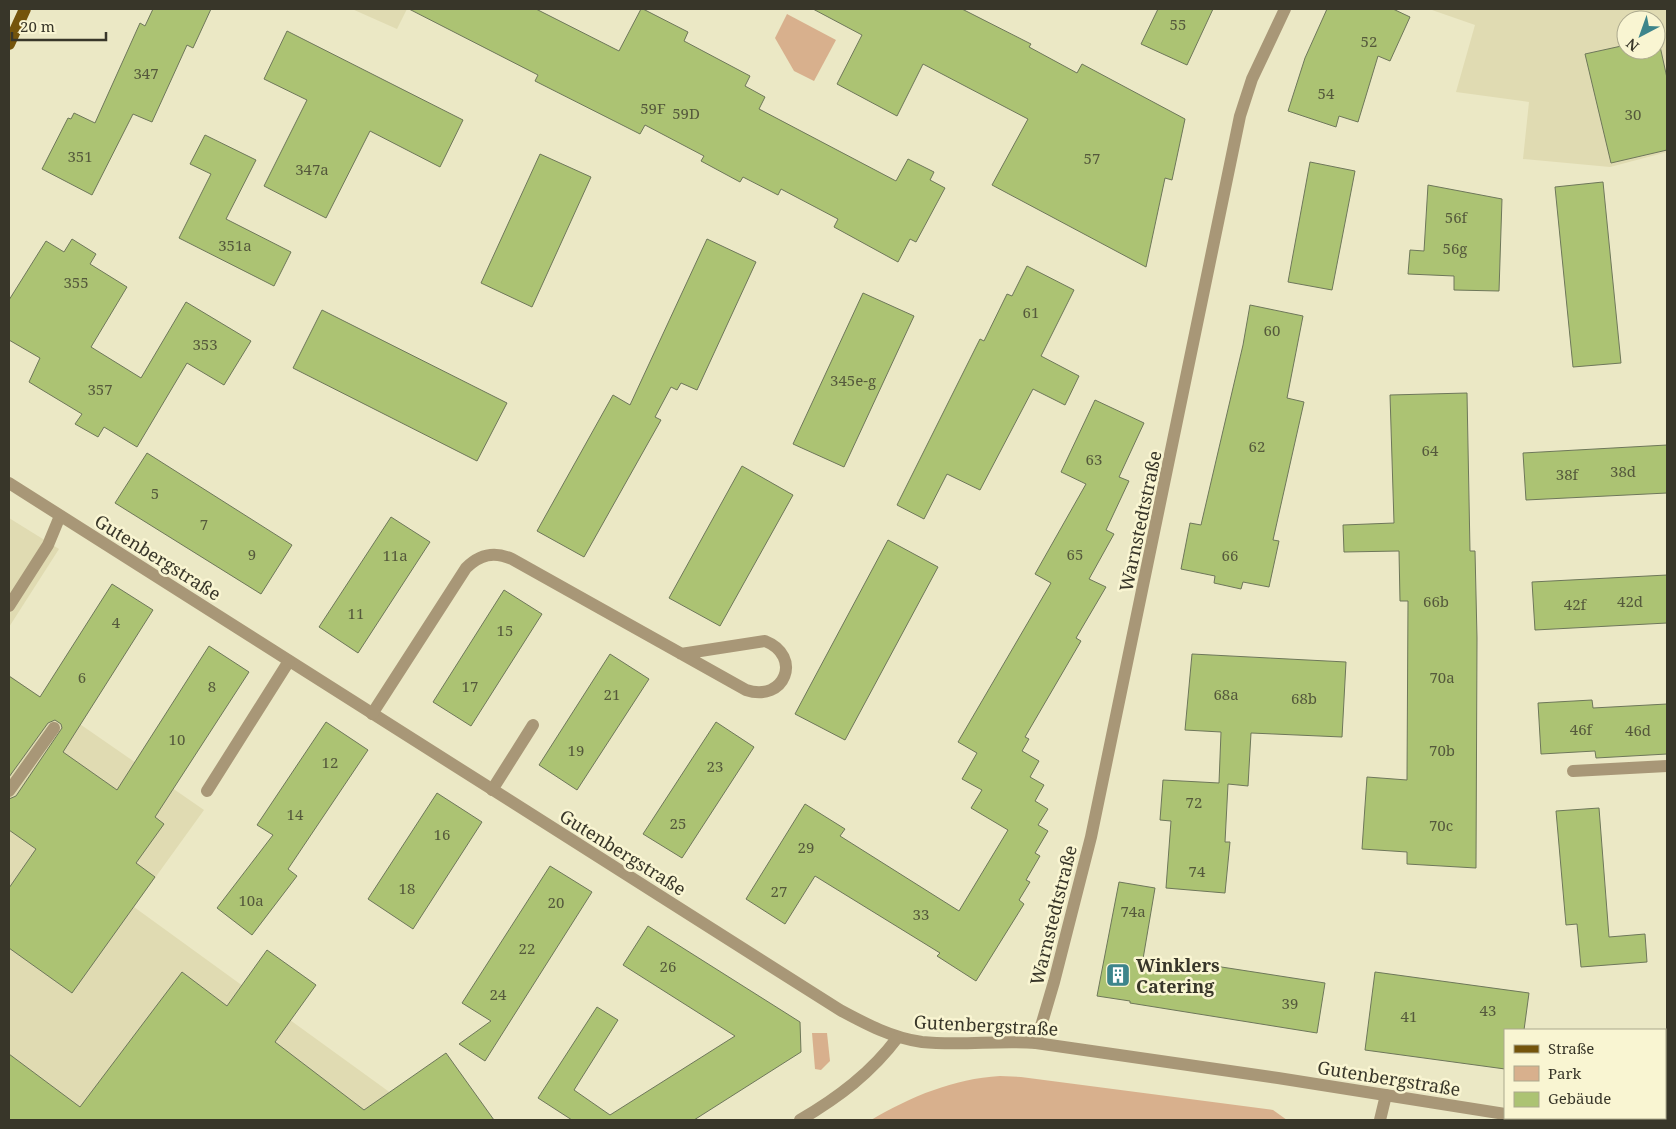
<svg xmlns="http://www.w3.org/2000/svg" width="1676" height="1129" font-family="'Noto Serif',serif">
	<rect width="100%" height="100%" fill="#ebe8c5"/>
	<g fill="#e0dbb2" fill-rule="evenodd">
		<polygon points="352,9 407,9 397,29"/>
		<path d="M1667 9V152L1610 167 1523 159 1529 102 1456 92 1475 25 1432 10ZM1626 20H1656V50H1626Z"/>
		<polygon points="9,518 59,549 9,627"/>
		<polygon points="9,675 204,810 134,907 388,1091 410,1120 9,1120"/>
	</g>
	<g fill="#d8b08d">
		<polygon points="787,14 836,40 814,81 794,71 775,38"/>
		<polygon points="812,1033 827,1033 830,1061 821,1070 815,1069"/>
		<path d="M1000 1076 1021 1077 1273 1110 1287 1120H871C912 1096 953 1079 1000 1076Z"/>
	</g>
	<g fill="#acc373" stroke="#6e775a">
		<polygon points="153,9 211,9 193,48 187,45 152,122 133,114 92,195 42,169 68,118 71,119 74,113 95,123 140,23 145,26"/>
		<polygon points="409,9 536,9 619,51 641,9 643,9 688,32 684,41 750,76 745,86 765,97 759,109 896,181 908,159 934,172 930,180 945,188 916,242 910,239 898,262 834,227 838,219 781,189 778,195 743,177 740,182 701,161 704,156 645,125 640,134 535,81 538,75"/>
		<polygon points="813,9 962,9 1031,44 1029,47 1077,73 1082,64 1185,119 1172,180 1165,178 1146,267 992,185 1028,119 923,64 897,116 837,84 862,35"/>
		<polygon points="1158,9 1213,9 1187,65 1141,44"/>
		<polygon points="1327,9 1393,9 1410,17 1390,61 1378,56 1358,122 1339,116 1336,127 1288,111 1305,58"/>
		<polygon points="287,31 463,120 440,167 370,131 326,218 264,186 307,100 264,79"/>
		<polygon points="1658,37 1667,78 1667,150 1611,163 1585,54 1626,45 1626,50 1656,50"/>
		<polygon points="205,135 256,160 226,219 291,252 274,286 179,238 211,174 190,164"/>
		<polygon points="540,154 591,177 532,307 481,283"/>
		<polygon points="1310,162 1355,171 1332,290 1288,282"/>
		<polygon points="1603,182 1621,363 1573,367 1555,187"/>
		<polygon points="1428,185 1502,199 1499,291 1454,290 1454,276 1408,274 1410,250 1424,251"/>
		<polygon points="72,239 96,254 90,264 127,287 91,347 141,378 186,302 251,341 224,385 187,363 137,447 104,427 98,437 75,424 82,414 29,382 40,358 9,340 9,300 46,241 64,252"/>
		<polygon points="707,239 756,262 697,390 681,383 677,390 671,387 655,417 661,420 584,557 537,531 613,395 630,405"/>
		<polygon points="1027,266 1074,290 1041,356 1079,376 1065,405 1033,389 980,490 947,474 924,519 897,505 980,339 984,341 1007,294 1012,296"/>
		<polygon points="863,293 914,316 844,467 793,444"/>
		<polygon points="1250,305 1303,316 1287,398 1304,402 1273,540 1279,541 1269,587 1243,582 1241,589 1214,583 1215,576 1181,569 1190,523 1201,525 1243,345"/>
		<polygon points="322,310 507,403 477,461 293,368"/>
		<polygon points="1467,393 1470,551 1475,551 1477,638 1476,868 1407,864 1407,852 1362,849 1367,777 1407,780 1408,601 1400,601 1399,551 1344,552 1343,525 1394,523 1390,395"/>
		<polygon points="1095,400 1144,423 1119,477 1129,481 1106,530 1114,534 1089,579 1106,587 1076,638 1081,641 1025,737 1029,739 1022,751 1039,761 1030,777 1044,785 1035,801 1048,809 1038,825 1048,831 1035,853 1040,856 1026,880 1030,882 1019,900 1024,904 976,981 937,956 940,953 815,876 785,924 746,899 805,804 845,829 840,836 959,911 1008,830 971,808 982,790 962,779 977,753 958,742 1051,583 1035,574 1086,484 1061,472"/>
		<polygon points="1667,445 1667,493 1526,500 1523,453"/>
		<polygon points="147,453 292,545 261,594 115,503"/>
		<polygon points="742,466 793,495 720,626 669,598"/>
		<polygon points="391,517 430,542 358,653 319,627"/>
		<polygon points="888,540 938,567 845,740 795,714"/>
		<polygon points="1667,575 1667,623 1535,630 1532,582"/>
		<polygon points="112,584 153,610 63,752 117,790 209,646 249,672 155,817 164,824 136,863 155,877 72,993 9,948 9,888 36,849 9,830 9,799 16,796 62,728 61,724 55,720 48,723 9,777 9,676 40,697"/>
		<polygon points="504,590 542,614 471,726 433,702"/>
		<polygon points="610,654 649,679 577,790 539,765"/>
		<polygon points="1192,654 1346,662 1342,737 1251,733 1248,786 1228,784 1225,842 1230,842 1225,893 1166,888 1171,821 1160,820 1163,780 1219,783 1221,732 1185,730"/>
		<polygon points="1592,700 1593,708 1667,704 1667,754 1596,758 1595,751 1541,754 1538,703"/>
		<polygon points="326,722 368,750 288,869 297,876 252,935 217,908 273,835 257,825"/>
		<polygon points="716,722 754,747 682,858 643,834"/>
		<polygon points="437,793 482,822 413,929 368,899"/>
		<polygon points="1599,808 1609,937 1645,934 1647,962 1581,967 1577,924 1566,925 1556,811"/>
		<polygon points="550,866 592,892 485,1061 459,1044 491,1021 462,1003"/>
		<polygon points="1119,882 1155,888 1143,959 1215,971 1215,966 1325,983 1317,1033 1130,1003 1130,1001 1097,996"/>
		<polygon points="648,926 800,1022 801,1052 694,1120 572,1120 538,1098 597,1007 618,1020 574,1090 610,1115 735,1036 623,965"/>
		<polygon points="267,950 316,985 275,1042 364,1110 446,1053 494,1120 9,1120 9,1054 80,1107 182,972 227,1006"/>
		<polygon points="1375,972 1529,993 1524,1030 1505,1030 1505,1069 1365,1050"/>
	</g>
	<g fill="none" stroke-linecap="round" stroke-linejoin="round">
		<g stroke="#a89777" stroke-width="12">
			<polyline points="9,606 48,545 60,516"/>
			<polyline points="1573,771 1667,766"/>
			<polyline points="492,790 533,725"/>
			<polyline points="9,791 54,728"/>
			<polyline points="1380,1120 1386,1095"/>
		</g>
		<g stroke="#a89777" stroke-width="12">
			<path d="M9 483 840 1010C866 1024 892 1038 922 1042 960 1046 998 1040 1036 1043"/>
			<path d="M372 714 466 568C480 554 494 551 512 559L746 690C785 703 803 656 765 641L681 654"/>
			<polyline points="207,791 289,661"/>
			<path d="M800 1120C839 1097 871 1073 898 1037"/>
		</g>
		<g stroke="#a89777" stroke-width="12">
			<polyline points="1285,9 1252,79 1240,116 1091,837 1054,982 1036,1043 1278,1078 1505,1114"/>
			<polyline points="1529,1118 1544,1120"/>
		</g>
		<polyline stroke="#74540b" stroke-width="12" points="9,44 25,9"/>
	</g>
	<defs>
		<symbol id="building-square" viewBox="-11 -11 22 22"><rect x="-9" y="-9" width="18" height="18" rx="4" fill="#3d858b" stroke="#f9f5d2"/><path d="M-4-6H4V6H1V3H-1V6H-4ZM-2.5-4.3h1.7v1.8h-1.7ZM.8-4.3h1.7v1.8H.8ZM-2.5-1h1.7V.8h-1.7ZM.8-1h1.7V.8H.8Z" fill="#fff"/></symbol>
	</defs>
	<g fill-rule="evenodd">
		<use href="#building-square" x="1104" y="961" width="28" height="28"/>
	</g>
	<g text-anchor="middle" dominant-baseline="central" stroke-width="5" stroke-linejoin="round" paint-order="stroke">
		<g font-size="15" fill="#55593c">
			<text x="1178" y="24">55</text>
			<text x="1369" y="41">52</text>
			<text x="146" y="73">347</text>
			<text x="1326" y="93">54</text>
			<text x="653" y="108">59F</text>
			<text x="686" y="113">59D</text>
			<text x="1633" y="114">30</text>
			<text x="80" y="156">351</text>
			<text x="1092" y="158">57</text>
			<text x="312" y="169">347a</text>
			<text x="1456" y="217">56f</text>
			<text x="235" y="245">351a</text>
			<text x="1455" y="248">56g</text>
			<text x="76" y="282">355</text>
			<text x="1031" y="312">61</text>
			<text x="1272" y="330">60</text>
			<text x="205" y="344">353</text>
			<text x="853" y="380">345e-g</text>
			<text x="100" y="389">357</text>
			<text x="1257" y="446">62</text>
			<text x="1430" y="450">64</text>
			<text x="1094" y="459">63</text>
			<text x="1623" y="471">38d</text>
			<text x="1567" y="474">38f</text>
			<text x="155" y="493">5</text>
			<text x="204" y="524">7</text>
			<text x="252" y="554">9</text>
			<text x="1075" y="554">65</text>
			<text x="395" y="555">11a</text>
			<text x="1230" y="555">66</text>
			<text x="1436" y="601">66b</text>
			<text x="1630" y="601">42d</text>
			<text x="1575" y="604">42f</text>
			<text x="356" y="613">11</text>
			<text x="116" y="622">4</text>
			<text x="505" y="630">15</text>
			<text x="82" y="677">6</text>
			<text x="1442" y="677">70a</text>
			<text x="212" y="686">8</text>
			<text x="470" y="686">17</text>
			<text x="612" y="694">21</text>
			<text x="1226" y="694">68a</text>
			<text x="1304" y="698">68b</text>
			<text x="1581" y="729">46f</text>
			<text x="1638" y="730">46d</text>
			<text x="177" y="739">10</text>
			<text x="576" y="750">19</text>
			<text x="1442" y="750">70b</text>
			<text x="330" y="762">12</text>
			<text x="715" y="766">23</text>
			<text x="1194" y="802">72</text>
			<text x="295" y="814">14</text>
			<text x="678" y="823">25</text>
			<text x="1441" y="825">70c</text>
			<text x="442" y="834">16</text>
			<text x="806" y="847">29</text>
			<text x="1197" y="871">74</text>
			<text x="407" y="888">18</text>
			<text x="779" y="891">27</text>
			<text x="251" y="900">10a</text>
			<text x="556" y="902">20</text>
			<text x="1133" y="911">74a</text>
			<text x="921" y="914">33</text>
			<text x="527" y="948">22</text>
			<text x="668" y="966">26</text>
			<text x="498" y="994">24</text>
			<text x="1290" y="1003">39</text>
			<text x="1488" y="1010">43</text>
			<text x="1409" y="1016">41</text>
		</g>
		<g font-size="18" fill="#383629" stroke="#f9f5d2">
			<text transform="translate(1140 521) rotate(-78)">Warnstedtstraße</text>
			<text transform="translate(158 557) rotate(32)">Gutenbergstraße</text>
			<text transform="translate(623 852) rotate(32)">Gutenbergstraße</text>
			<text transform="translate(1053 915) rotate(-76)">Warnstedtstraße</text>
			<text transform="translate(986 1025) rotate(3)">Gutenbergstraße</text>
			<text transform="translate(1389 1078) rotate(9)">Gutenbergstraße</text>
		</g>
		<g font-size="18" font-weight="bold" fill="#383629" stroke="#f9f5d2" text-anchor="start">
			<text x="1136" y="965">Winklers<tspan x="1136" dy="21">Catering</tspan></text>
		</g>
	</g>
	<rect width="1676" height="1129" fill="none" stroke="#383629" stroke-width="20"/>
	<rect x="1504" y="1029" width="162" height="90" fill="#f9f5d2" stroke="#aca98e"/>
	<rect x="1514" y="1045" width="25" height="8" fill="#74540b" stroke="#aca98e"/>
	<text x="1548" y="1054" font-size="15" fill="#383629">Straße</text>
	<rect x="1514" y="1066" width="25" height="15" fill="#d8b08d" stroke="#aca98e"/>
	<text x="1548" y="1079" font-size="15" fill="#383629">Park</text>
	<rect x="1514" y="1092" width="25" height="15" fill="#acc373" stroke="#aca98e"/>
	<text x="1548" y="1104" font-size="15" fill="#383629">Gebäude</text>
	<g transform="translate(1641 35) rotate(221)"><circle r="24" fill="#f9f5d2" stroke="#aca98e"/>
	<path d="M0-4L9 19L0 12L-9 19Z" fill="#3d858b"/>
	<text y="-8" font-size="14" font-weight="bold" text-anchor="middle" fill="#383629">N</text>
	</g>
	<path d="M12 32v8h94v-8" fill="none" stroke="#383629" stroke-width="2.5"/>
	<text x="20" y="32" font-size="15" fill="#383629" stroke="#f9f5d2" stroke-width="4" paint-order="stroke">20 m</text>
</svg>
